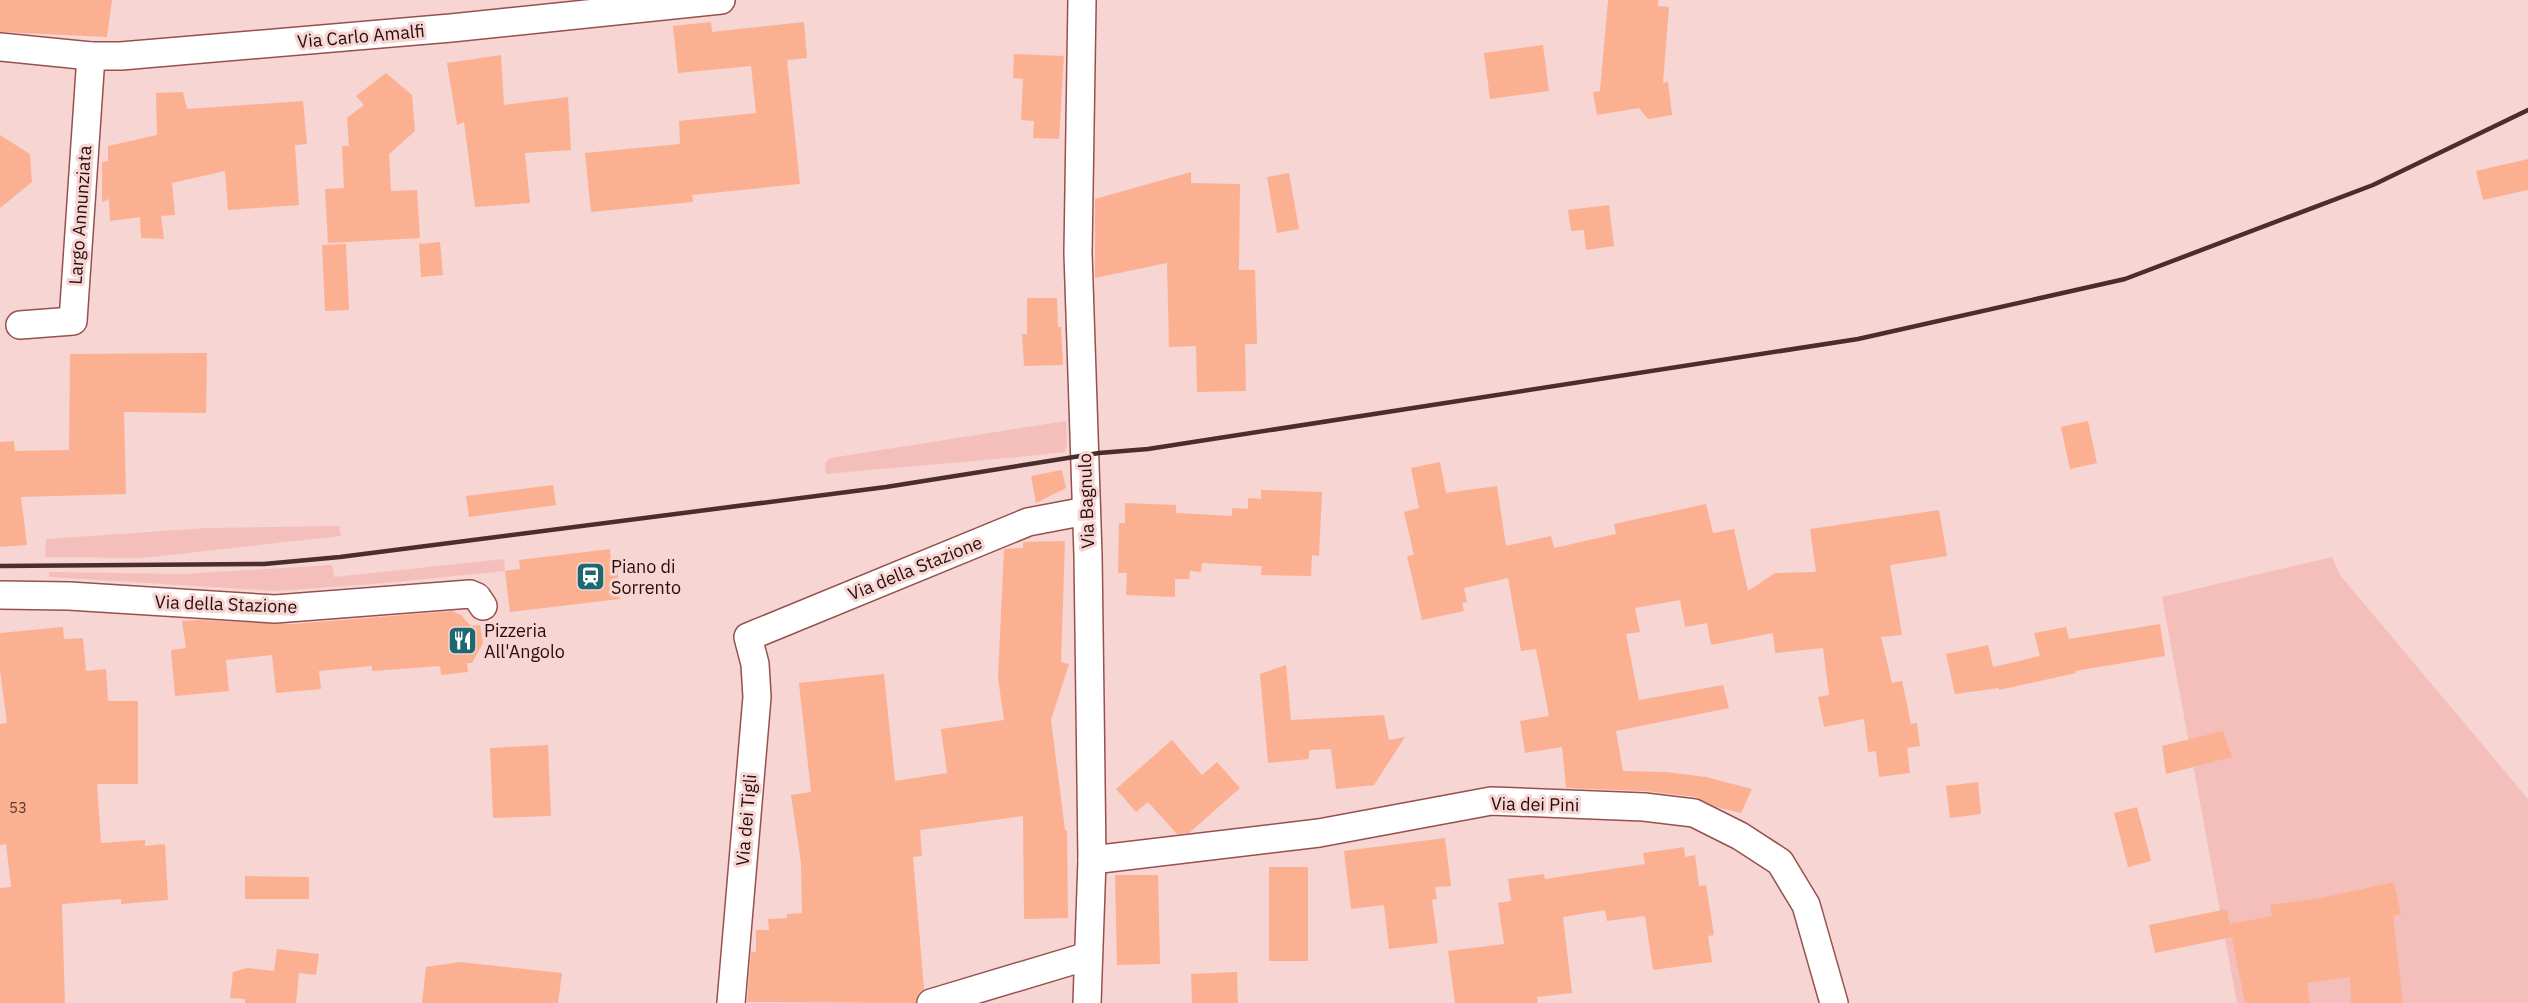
<svg xmlns="http://www.w3.org/2000/svg" width="2528" height="1003" font-family="'IBM Plex Sans',sans-serif">
	<rect width="100%" height="100%" fill="#f6d5d3"/>
	<g fill="#f4bfbb">
		<path d="M1066 421 1067 448H1065V452C986 461 906 466 826 474L825 463 830 458Z"/>
		<polygon points="339,526 341,536 142,558 45,557 46,539 207,528"/>
		<polygon points="2332,557 2340,575 2528,799 2528,1003 2237,1003 2162,597"/>
		<polygon points="504,559 505,571 374,584 275,591 49,577 49,572 183,574 332,565 334,577"/>
	</g>
	<g fill="#fbb091">
		<polygon points="0,0 112,0 107,37 0,32"/>
		<polygon points="1608,0 1658,0 1658,6 1669,7 1663,83 1668,82 1672,115 1648,119 1639,108 1597,115 1593,92 1600,91"/>
		<polygon points="711,22 712,32 804,22 807,58 787,60 800,184 692,195 693,202 591,212 585,153 680,144 679,121 756,113 751,66 678,73 673,26"/>
		<polygon points="1543,45 1549,91 1490,99 1484,53"/>
		<polygon points="1014,54 1064,56 1059,139 1033,138 1034,121 1021,120 1023,79 1013,78"/>
		<polygon points="501,55 504,105 568,97 571,150 525,153 530,203 475,207 464,122 457,125 447,63"/>
		<polygon points="386,73 412,95 415,131 389,154 391,191 417,190 420,238 328,243 325,189 344,188 342,146 349,146 347,118 364,105 356,96"/>
		<polygon points="183,92 187,109 303,101 307,144 295,145 299,205 228,210 225,171 172,183 175,215 161,216 164,239 141,238 140,217 110,221 109,199 102,202 102,162 108,161 108,146 157,135 156,93"/>
		<polygon points="0,135 30,154 32,182 0,208"/>
		<polygon points="2528,159 2528,190 2483,200 2476,171"/>
		<polygon points="1191,172 1191,183 1240,184 1239,270 1255,270 1257,344 1245,344 1246,391 1197,392 1196,346 1169,347 1167,263 1095,278 1095,199"/>
		<polygon points="1289,173 1299,229 1277,233 1267,177"/>
		<polygon points="1609,205 1614,246 1586,250 1584,230 1571,231 1568,210"/>
		<polygon points="440,242 443,275 421,277 419,244"/>
		<polygon points="346,244 349,310 325,311 322,245"/>
		<polygon points="1027,298 1057,298 1058,327 1061,327 1063,365 1024,366 1022,334 1027,334"/>
		<polygon points="207,353 206,413 124,412 126,494 21,497 27,545 0,547 0,442 14,441 15,451 69,450 70,354"/>
		<polygon points="2088,421 2097,463 2070,469 2061,427"/>
		<polygon points="1440,462 1446,493 1497,486 1506,546 1551,536 1554,548 1616,534 1614,524 1706,504 1713,533 1734,529 1748,591 1775,573 1816,572 1810,529 1939,510 1947,556 1890,565 1902,635 1881,637 1892,683 1902,681 1911,724 1917,723 1920,746 1907,748 1910,773 1879,777 1876,751 1868,752 1864,719 1824,727 1818,697 1829,695 1823,648 1775,653 1773,633 1711,645 1707,623 1685,627 1680,600 1635,608 1640,632 1626,634 1639,700 1723,685 1729,708 1616,731 1623,771 1666,772 1706,777 1752,789 1741,813 1716,807 1696,797 1645,791 1566,788 1562,747 1525,753 1520,721 1549,716 1536,649 1521,651 1508,578 1464,588 1467,602 1462,603 1464,611 1422,620 1407,556 1414,555 1404,512 1419,508 1411,468"/>
		<polygon points="1062,470 1066,488 1036,503 1031,476"/>
		<polygon points="553,485 556,505 469,517 466,496"/>
		<polygon points="1261,490 1322,492 1319,556 1312,555 1311,576 1261,575 1262,566 1202,563 1201,572 1190,571 1189,579 1175,579 1175,597 1126,595 1127,573 1118,573 1119,523 1125,523 1125,503 1176,505 1176,513 1232,516 1232,508 1248,509 1248,498 1261,499"/>
		<polygon points="1065,541 1061,662 1069,664 1051,720 1065,830 1067,830 1068,918 1024,919 1023,816 920,830 922,856 913,857 924,989 919,993 916,1003 747,1002 751,952 756,952 756,930 769,930 768,919 787,918 787,914 802,913 801,863 791,795 811,792 799,683 884,674 895,781 947,773 941,729 1004,720 998,678 1004,549 1023,548 1023,542"/>
		<polygon points="610,549 611,559 616,558 620,599 510,612 505,571 520,569 519,560"/>
		<polygon points="452,611 461,615 471,626 480,625 483,643 472,663 467,663 468,672 441,675 440,666 372,671 372,666 319,671 321,689 276,693 272,655 226,660 229,691 175,696 171,650 186,648 182,621 197,620 293,624"/>
		<polygon points="2160,624 2165,656 2075,671 2076,673 1999,690 1999,688 1955,694 1946,654 1988,645 1993,667 2040,656 2034,633 2066,627 2069,639"/>
		<polygon points="63,627 64,639 83,638 86,671 106,669 108,701 138,701 138,784 97,784 101,843 145,840 145,846 165,844 168,900 121,904 121,899 62,904 65,1003 0,1003 0,888 11,887 6,844 0,845 0,724 7,723 0,671 0,633"/>
		<polygon points="1286,665 1291,720 1384,715 1389,740 1405,737 1374,785 1336,789 1331,749 1309,750 1309,759 1268,763 1260,674"/>
		<polygon points="2223,731 2232,757 2166,774 2162,746"/>
		<polygon points="1172,740 1202,775 1217,762 1240,788 1189,833 1177,834 1148,802 1136,812 1116,789"/>
		<polygon points="548,745 551,816 493,818 490,748"/>
		<polygon points="1978,782 1981,814 1950,818 1946,786"/>
		<polygon points="2137,807 2151,861 2128,867 2114,813"/>
		<polygon points="1445,838 1451,886 1435,887 1437,899 1432,900 1438,943 1389,949 1384,905 1351,909 1344,851"/>
		<polygon points="1684,847 1685,857 1695,855 1699,886 1706,885 1714,935 1708,936 1712,962 1653,970 1645,916 1607,921 1605,910 1563,917 1572,993 1537,997 1538,1003 1455,1003 1448,951 1504,944 1498,903 1511,901 1508,879 1544,874 1545,879 1645,864 1643,853"/>
		<rect x="1269" y="867" width="39" height="94"/>
		<polygon points="1115,875 1158,875 1160,964 1117,965"/>
		<polygon points="245,876 309,877 309,899 245,899"/>
		<polygon points="2394,882 2401,914 2393,916 2403,1003 2351,1003 2350,977 2307,983 2310,1003 2245,1003 2229,924 2272,916 2270,905 2321,898"/>
		<polygon points="2227,909 2232,937 2155,953 2149,925"/>
		<polygon points="277,949 319,954 316,975 299,973 296,1003 245,1003 245,999 230,998 233,972 247,968 274,971"/>
		<polygon points="460,962 562,973 558,1003 422,1003 426,967"/>
		<polygon points="1237,972 1238,1003 1192,1003 1191,974"/>
	</g>
	<g fill="none" stroke-linecap="round" stroke-linejoin="round">
		<defs>
			<g id="minor">
				<polyline points="1082,0 1078,253 1088,555 1090,703 1092,860 1087,1003"/>
				<polyline points="0,47 91,56 121,56 451,28 721,0"/>
				<polyline points="20,325 73,321 91,56"/>
				<polyline points="0,595 69,596 275,609 470,594 477,597 483,606"/>
				<polyline points="1092,860 1319,833 1491,801 1644,807 1694,813 1740,836 1780,862 1806,905 1834,1003"/>
				<polyline points="731,1003 757,697 755,664 748,637 1028,522 1086,511"/>
				<polyline points="931,1003 1088,956"/>
			</g>
		</defs>
		<use href="#minor" stroke="#96514e" stroke-width="30"/>
		<use href="#minor" stroke="#fff" stroke-width="27"/>
		<polyline stroke="#4a2d2d" stroke-width="4.5" points="0,566 264,564 340,557 886,487 1099,453 1148,449 1858,339 2125,279 2373,185 2528,110"/>
	</g>
	<defs>
		<symbol id="station-square" viewBox="-11 -11 22 22"><rect x="-9" y="-9" width="18" height="18" rx="4" fill="#1d696f" stroke="#f6d5d3"/><path d="M-3-6H3Q5-6 5-4V2Q5 4 3 4L4.5 6H3L1.5 4h-3L-3 6H-4.5L-3 4Q-5 4-5 2V-4Q-5-6-3-6ZM-3.5-4v3h7v-3ZM-3.5 1v1.5H-2V1ZM2 1v1.5H3.5V1Z" fill="#fff"/></symbol>
		<symbol id="restaurant-square" viewBox="-11 -11 22 22"><rect x="-9" y="-9" width="18" height="18" rx="4" fill="#1d696f" stroke="#f6d5d3"/><path d="M-5-6h1v4h1v-4h1v4h1v-4h1v5L-1.5 .5V6h-2V.5L-5-1ZM5-6V6H3V1.5H1.5Q1.5-4 5-6Z" fill="#fff"/></symbol>
	</defs>
	<g fill-rule="evenodd">
		<use href="#station-square" x="574" y="560" width="33" height="33"/>
		<use href="#restaurant-square" x="446" y="624" width="33" height="33"/>
	</g>
	<g text-anchor="middle" dominant-baseline="central" stroke-width="6" stroke-linejoin="round" paint-order="stroke">
		<g font-size="15" fill="#5e362e">
			<text x="18" y="807">53</text>
		</g>
		<g font-size="18" fill="#290d0d" stroke="#f6d5d3">
			<text transform="translate(361 36) rotate(-5)">Via Carlo Amalfi</text>
			<text transform="translate(80 215) rotate(-86)">Largo Annunziata</text>
			<text transform="translate(1086 501) rotate(-92)">Via Bagnulo</text>
			<text transform="translate(915 568) rotate(-22)">Via della Stazione</text>
			<text transform="translate(226 604) rotate(2)">Via della Stazione</text>
			<text transform="translate(1535 804) rotate(1)">Via dei Pini</text>
			<text transform="translate(746 820) rotate(-85)">Via dei Tigli</text>
		</g>
		<g font-size="18" fill="#290d0d" stroke="#f6d5d3" text-anchor="start">
			<text x="611" y="566">Piano di<tspan x="611" dy="21">Sorrento</tspan></text>
			<text x="484" y="630">Pizzeria<tspan x="484" dy="21">All'Angolo</tspan></text>
		</g>
	</g>
</svg>
